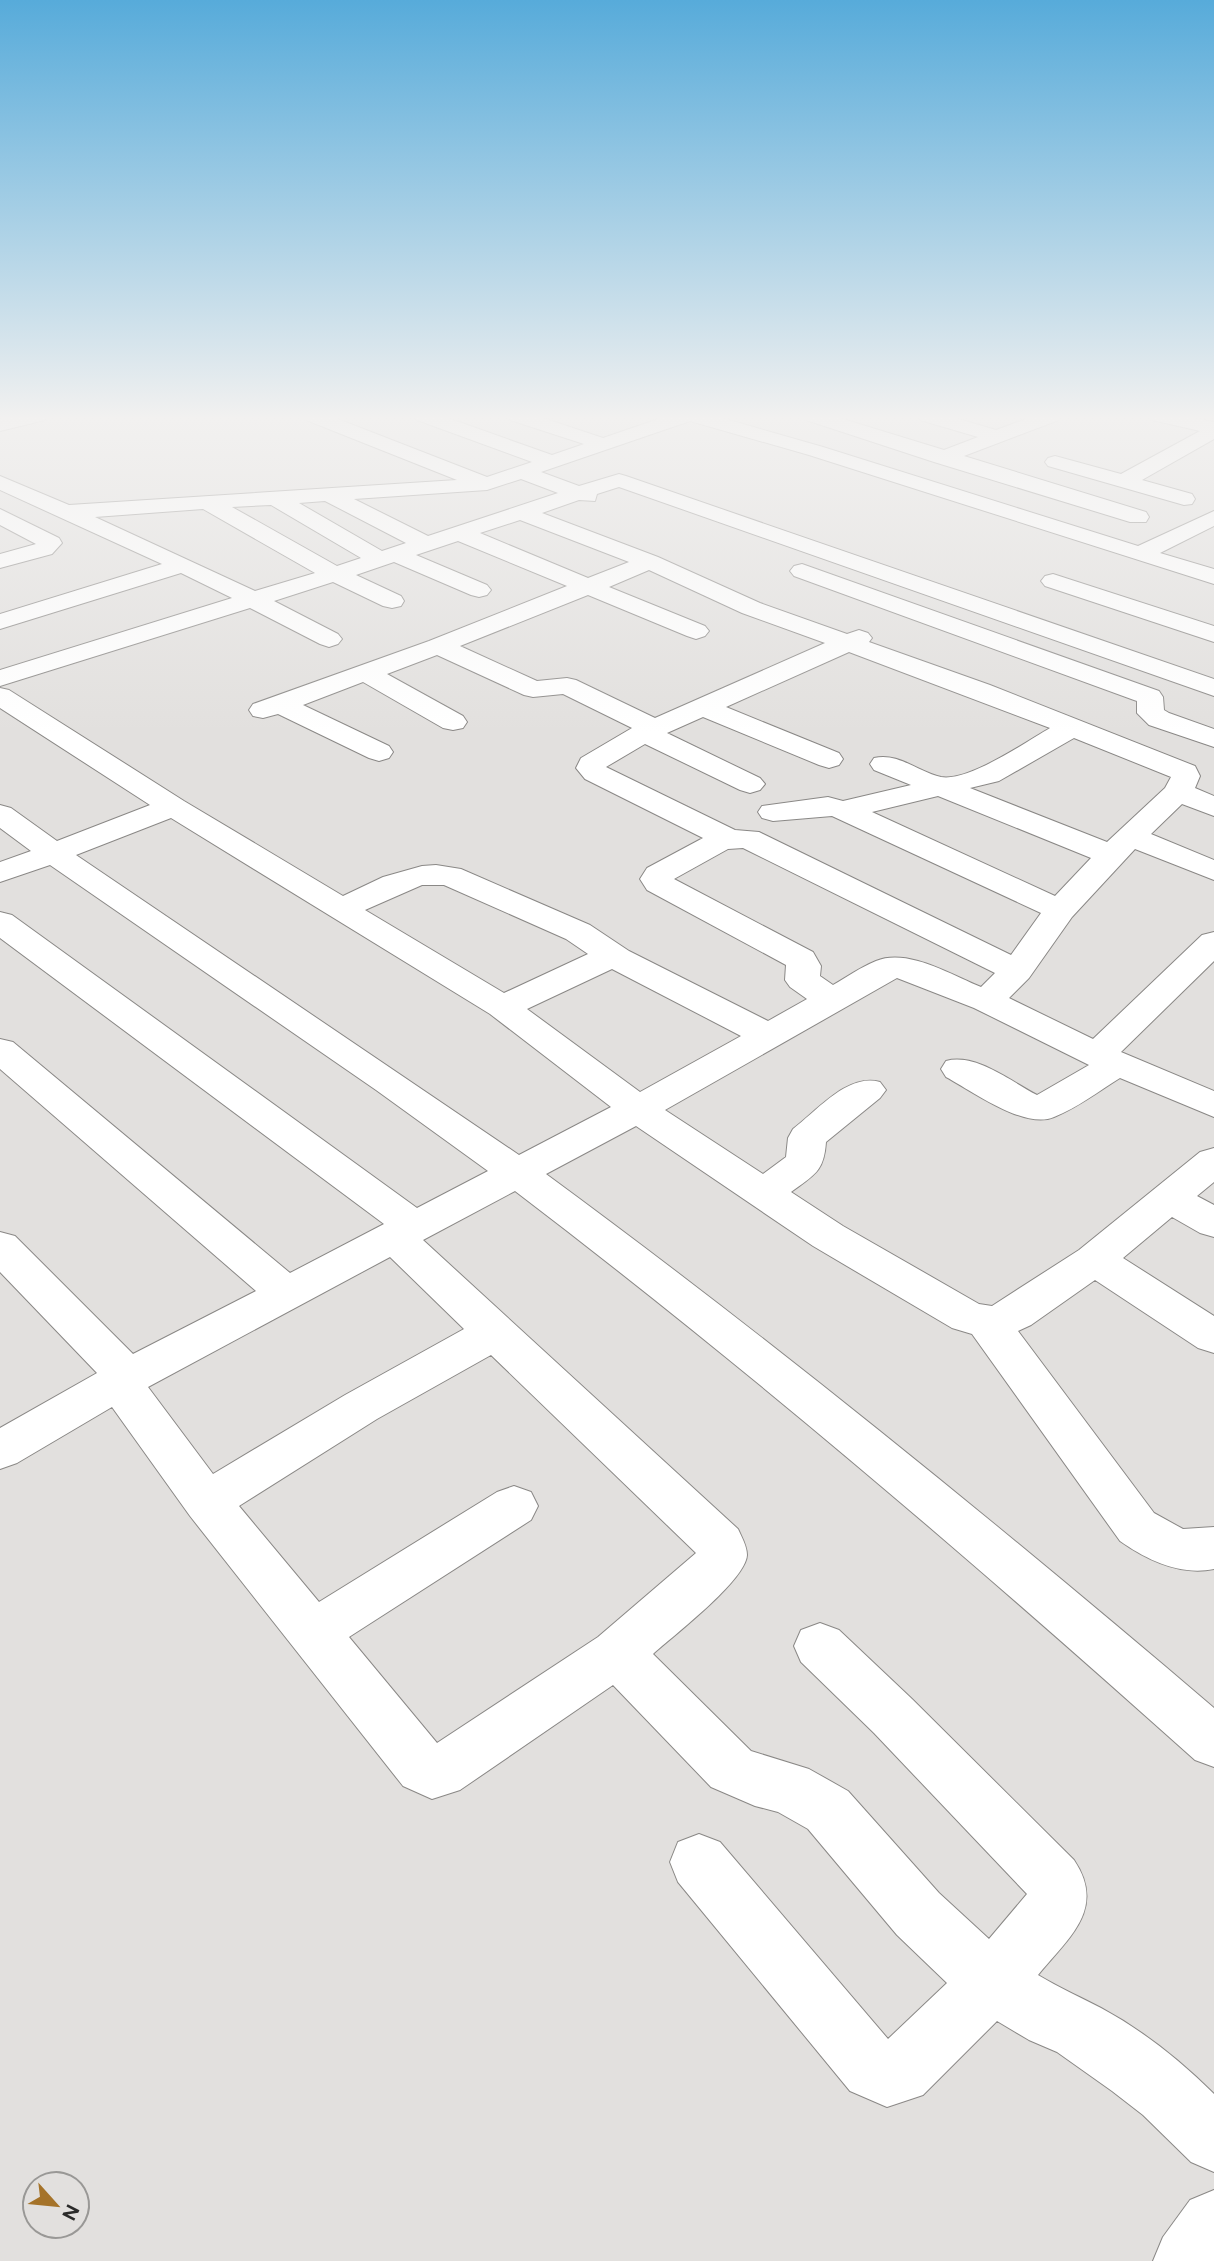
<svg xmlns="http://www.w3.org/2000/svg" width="1214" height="2261" font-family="Figtree,sans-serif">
	<rect width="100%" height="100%" fill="#e2e0de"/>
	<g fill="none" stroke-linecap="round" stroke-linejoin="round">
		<defs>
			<g id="minor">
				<polygon points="13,416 48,416 45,420 0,431 0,419"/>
				<path d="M303 416H330L487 477 532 462 417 420 414 416H442L552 455 584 444 510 420 507 416H537L603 438 667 416H715L823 447 1138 546 1214 511V526L1160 553 1214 569V584L809 455 690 421 541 472 579 486 619 474 626 476 1214 679V696L619 487 597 494 595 501 579 500 542 513 658 557 760 603 847 634 859 630 868 633 872 638 869 642 990 685 1195 766 1200 776 1195 788 1214 796V816L1182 804 1151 834 1214 860V880L1135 849 1072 917 1029 978 1009 998 1093 1039 1202 935 1214 932V961L1121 1052 1214 1091V1117L1120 1078C1099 1091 1077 1108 1054 1117 1025 1130 972 1091 946 1077L941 1069 946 1061C976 1053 1010 1081 1037 1095L1089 1065 974 1008 897 978 665 1110 763 1174 786 1157 788 1138 793 1129C818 1110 848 1073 880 1082L886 1090 880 1098 826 1142C824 1172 814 1175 791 1192L843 1226 979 1304 992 1306 1079 1250 1200 1152 1214 1148V1182L1197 1196 1214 1205V1237L1200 1233 1172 1217 1123 1258 1214 1316V1353L1198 1348 1095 1280 1031 1325 1018 1331 1154 1513 1183 1529 1214 1527V1569C1180 1576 1147 1560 1120 1541L972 1334 952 1328 813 1246 636 1126 546 1174C776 1343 997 1523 1214 1708V1767L1195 1760C974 1562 750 1370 515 1191L423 1240 738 1529C742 1538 747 1546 747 1555 746 1580 673 1636 653 1654L751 1751 809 1769 848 1791 939 1893 989 1939 1027 1894 874 1733 801 1662 794 1646 801 1630 820 1623 839 1630 912 1699 1074 1860C1107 1909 1068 1938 1038 1975 1058 1987 1080 1997 1101 2008 1142 2030 1181 2061 1214 2094V2172L1191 2162 1143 2115 1112 2091 1057 2052 1029 2040 997 2021 923 2095 887 2107 850 2091 678 1882 670 1862 678 1842 699 1834 720 1842 888 2039 947 1983 897 1935 808 1829 778 1812 755 1806 711 1787 613 1685 460 1790 432 1799 403 1786 190 1516 112 1407 17 1463 0 1469V1428L97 1373 0 1272V1232L15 1236 133 1354 256 1291 0 1069V1039L13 1042 290 1273 384 1224 0 938V912L12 915 417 1208 488 1171 376 1090 50 865 0 882V862L31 851 0 828V805L11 808 57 841 150 805 0 708V688L9 690 184 801 343 896 383 877 422 866 436 865 461 869 590 925 629 951 768 1021 807 999 790 987 785 980 786 965 647 890 640 879 647 868 703 838 585 779 576 768 581 758 632 728 563 694 533 697 524 695 437 655 387 674 463 716 467 722 463 728 453 730 443 728 363 682 303 705 389 746 393 752 389 758 379 761 369 758 278 714 263 718 253 716 249 710 253 704 429 641 567 586 458 541 416 555 487 585 491 590 487 595 479 597 471 595 394 562 356 575 401 596 404 601 401 606 392 608 383 606 333 582 274 601 338 634 342 639 338 644 329 647 320 644 250 608 0 686V670L232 598 181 573 0 629V614L162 564 0 490V476L69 505 457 480 306 420ZM521 479 558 493 428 536 354 499 487 490ZM325 501 406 543 382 551 299 503ZM271 505 361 558 337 566 232 507ZM203 509 315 573 255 591 95 517ZM520 520 629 562 588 578 480 533ZM649 570 742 613 825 643 655 718 576 680 567 678 537 681 460 646 588 595 687 636 696 639 705 636 709 631 705 626 609 587ZM849 652 1050 728C1026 742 968 782 941 777 918 772 898 752 874 758L870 764 874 770 911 785 843 801 828 797 762 806 758 812 762 818 773 821 832 816 1041 913 1011 955 759 832 735 830 606 767 645 744 740 790 750 793 760 790 765 784 760 778 667 733 703 717 819 765 829 768 839 765 843 759 839 753 726 707ZM1074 738 1171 777 1165 788 1107 842 970 788 999 781ZM938 796 1091 858 1055 896 872 812ZM171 818 490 1014 611 1107 519 1155 76 855ZM743 848 995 973 981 987C951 975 908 948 876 961 861 967 847 977 833 985L820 976 821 966 813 952 674 879 728 849ZM422 885H444L566 939 588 954 504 993 365 910ZM612 969 741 1036 640 1092 527 1009ZM390 1257 464 1329 345 1395 213 1474 148 1387ZM491 1355 696 1553 598 1637 437 1743 349 1637 531 1520 538 1506 531 1492 514 1486 497 1492 319 1602 239 1506 377 1419Z"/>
				<polygon points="803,416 833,416 944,450 978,437 920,420 917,416 948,416 996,430 1034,416 1062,416 1059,420 964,456 1146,512 1149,517 1146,522 1130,522 934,462 806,420"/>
				<polygon points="1149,416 1186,416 1214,422 1214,439 1142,480 1192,494 1195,499 1192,504 1184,505 1048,466 1045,462 1048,458 1055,456 1121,474 1200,431 1152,420"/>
				<polygon points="0,509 59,538 62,543 52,554 0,568 0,554 36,544 0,525"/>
				<polygon points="802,564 1159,691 1163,697 1164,710 1169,713 1214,729 1214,747 1149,725 1137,713 1137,701 1134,700 794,576 790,571 794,566"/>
				<polygon points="1053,574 1214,626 1214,642 1045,586 1041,581 1045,576"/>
				<polygon points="1214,2190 1214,2261 1153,2261 1163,2237 1190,2200"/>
			</g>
		</defs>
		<use href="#minor" stroke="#8a8886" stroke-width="2"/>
		<use href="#minor" fill="#fff" fill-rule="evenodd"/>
	</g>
	<linearGradient id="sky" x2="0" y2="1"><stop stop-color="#57abda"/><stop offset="0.57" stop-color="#f2f1f0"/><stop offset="1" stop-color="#f2f1f0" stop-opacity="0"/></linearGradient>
	<rect width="1214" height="733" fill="url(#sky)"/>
	<g transform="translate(56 2205) rotate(117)"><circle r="33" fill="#e2e0de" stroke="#999896" stroke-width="2"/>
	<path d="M0-5L12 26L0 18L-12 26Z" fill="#a57329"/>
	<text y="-10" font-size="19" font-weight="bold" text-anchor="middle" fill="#2b2b2a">N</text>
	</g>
</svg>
